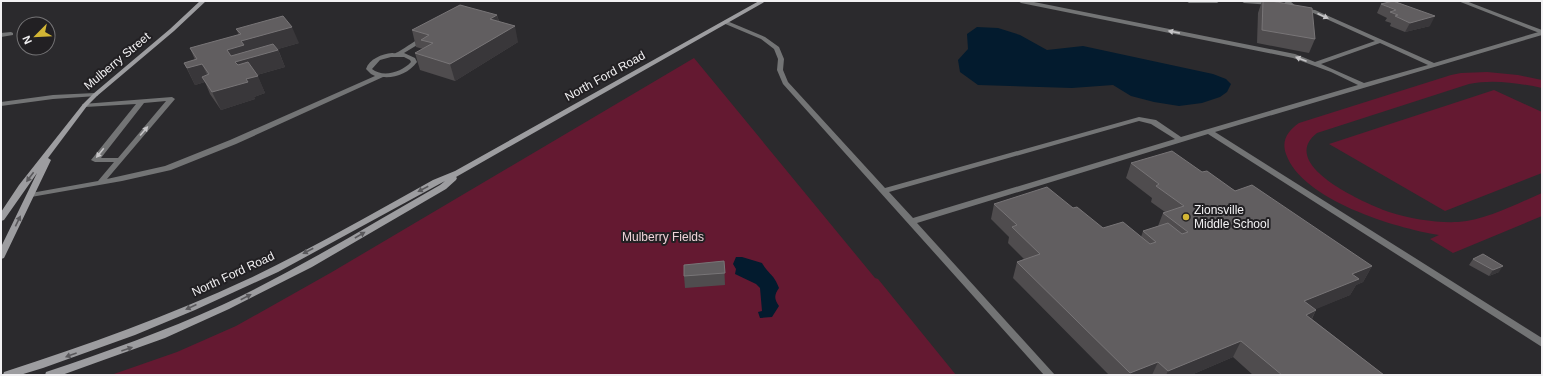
<svg xmlns="http://www.w3.org/2000/svg" width="1543" height="376" font-family="Helvetica,sans-serif">
	<rect width="100%" height="100%" fill="#2b2a2d"/>
	<g fill="#641931">
		<polygon points="694,58 875,278 878,279 956,375 111,375 177,352 236,326 332,272"/>
		<path d="M1487 72 1518 75 1542 80V88C1518 83 1493 79 1469 84L1317 133C1276 165 1367 204 1389 212 1411 219 1436 223 1458 222 1487 220 1516 204 1542 193V216L1453 253 1430 239 1439 235C1395 228 1302 200 1286 154 1281 140 1288 131 1299 123L1451 75 1461 73Z"/>
		<polygon points="1494,90 1542,112 1542,173 1445,211 1329,144"/>
	</g>
	<g fill="#031b2e">
		<polygon points="977,27 998,28 1020,35 1047,50 1083,46 1213,74 1226,79 1231,84 1227,92 1220,97 1202,103 1179,106 1154,102 1131,96 1113,85 1072,88 978,85 960,72 958,60 968,49 967,34"/>
		<path d="M736 257H742L762 263C769 275 774 274 779 288 774 295 774 299 779 306L772 317 760 318 758 312 762 311 760 288 756 284 735 274 736 269 733 264Z"/>
	</g>
	<g fill="none" stroke-linecap="round" stroke-linejoin="round">
		<g fill="#737475" fill-rule="evenodd">
			<path d="M1018 1H1029L1295 54 1315 62 1375 41 1311 12 1300 10V8L1315 10 1434 63 1542 31V35L1215 132 1542 338V347L1208 134 917 223 1055 375H1044L783 84 777 70 778 59 774 49 761 39 723 23V21H727L765 37 779 47 784 59 783 70 788 82 885 188 1139 117 1156 120 1181 137 1358 85 1331 72 1293 58 1021 3ZM1380 43 1428 65 1364 83 1321 64ZM1139 121 1151 124 1175 139 913 218 889 192Z"/>
			<polygon points="1186,1 1220,1 1217,3 1189,3"/>
			<polygon points="1241,1 1267,1 1274,3 1271,5 1244,3"/>
			<polygon points="1283,1 1290,1 1298,8 1293,9"/>
			<path d="M425 36 427 37V39L404 53 415 58 417 62C409 73 396 78 383 77L236 144 171 170 122 181 31 197 27 195 31 193 98 181 114 162H95L91 160 136 104 85 107 82 105 83 104 172 97 175 99 107 179 165 166 230 140 375 76 371 74 366 69C369 59 382 54 392 53 395 53 394 54 398 52 407 47 415 40 425 36ZM391 57H404L410 60 411 62C402 72 383 78 372 69L380 60ZM166 101 118 158H101L144 103Z"/>
		</g>
		<g fill="#737475" fill-rule="evenodd">
			<polygon points="1458,1 1466,1 1542,30 1542,34"/>
			<polygon points="11,32 13,33 13,35 1,37 1,33"/>
			<polygon points="95,93 98,95 97,96 53,99 1,106 1,102 53,95"/>
		</g>
		<g fill="#9d9da0" fill-rule="evenodd">
			<polygon points="200,1 206,1 174,31 97,96 87,106 48,158 51,160 5,256 4,258 1,259 1,247 37,173 4,220 1,221 1,212 19,185 83,104 93,94 170,29"/>
			<path d="M759 1H766L456 177 457 178 456 180 446 189 312 267 229 309 165 338 98 362 62 375H45L46 372C106 352 165 331 222 305 297 270 368 226 440 185L445 181 278 272 195 310 135 335 43 368 20 375H3L4 372C87 345 169 316 248 279 311 249 372 214 433 180L455 171Z"/>
		</g>
	</g>
	<g fill="#4f4c4e">
		<polygon points="1262,1 1271,1 1315,39 1309,53 1257,43 1258,13"/>
		<polygon points="1381,4 1430,26 1405,32 1390,26 1391,23 1385,21 1387,18 1377,13"/>
		<polygon points="497,15 499,21 518,42 455,81 420,70 415,53 423,49 416,47 412,30"/>
		<polygon points="236,29 299,43 278,49 285,67 257,75 265,93 254,97 255,99 221,110 210,94 205,82 195,85 184,63 195,60 190,48 239,35"/>
		<polygon points="1131,163 1202,172 1372,266 1363,282 1356,285 1350,295 1315,309 1316,310 1312,319 1384,375 1253,375 1233,357 1191,375 1109,375 1013,278 1017,262 1024,259 1008,243 1009,237 991,219 994,204 1073,208 1103,228 1141,237 1143,231 1158,226 1163,213 1165,212 1151,202 1152,198 1126,178"/>
		<polygon points="1473,259 1499,272 1489,276 1469,265"/>
		<polygon points="724,261 725,285 685,288 684,276"/>
	</g>
	<g fill="#39373a">
		<polygon points="497,15 501,31 490,19"/>
		<polygon points="1435,16 1430,26 1405,32 1410,23"/>
		<polygon points="515,26 518,42 455,81 450,64"/>
		<polygon points="292,27 299,43 250,57 278,50 285,67 243,79 227,50 241,41"/>
		<polygon points="202,64 210,81 202,77 205,82 195,85 187,68"/>
		<polygon points="258,76 265,93 254,97 255,99 221,110 212,92 246,79"/>
		<polygon points="1372,266 1363,282 1356,285 1350,295 1295,318 1304,301 1352,274"/>
		<polygon points="1503,266 1499,272 1489,276 1493,270"/>
		<polygon points="1316,310 1307,327 1306,315"/>
		<polygon points="1241,341 1233,357 1191,375 1166,375 1168,371"/>
		<polygon points="1158,362 1152,375 1129,375 1130,373"/>
	</g>
	<g fill="#615e60" stroke="#787577">
		<polygon points="1263,1 1271,1 1312,8 1315,39 1262,30"/>
		<polygon points="1393,1 1435,16 1410,23 1395,16 1398,15 1390,12 1396,10 1381,4"/>
		<polygon points="460,5 497,15 490,19 515,26 450,64 415,53 433,43 421,40 429,35 412,30"/>
		<polygon points="283,16 292,27 241,41 244,45 227,50 231,56 273,44 278,50 235,62 238,65 248,62 258,76 246,79 248,82 212,92 202,77 209,74 202,64 187,68 184,63 197,59 190,48 241,34 236,29"/>
		<polygon points="1172,151 1202,172 1207,171 1235,191 1252,185 1372,266 1352,274 1359,279 1304,301 1316,310 1306,315 1384,375 1282,375 1241,341 1168,371 1158,362 1130,373 1017,262 1040,254 1012,227 1017,225 994,204 1047,187 1073,208 1077,207 1103,228 1123,222 1150,244 1156,242 1143,231 1168,223 1182,234 1188,232 1163,213 1184,206 1156,186 1159,184 1131,163"/>
		<polygon points="1483,254 1503,266 1493,270 1473,259"/>
		<polygon points="724,261 725,273 684,276 684,265"/>
	</g>
	<defs><path id="oneway-solid" d="M-6-.8H1V-3.2L6.5 0L1 3.2V.8H-6Z"/></defs>
	<g fill="#c6c5c7">
		<use href="#oneway-solid" transform="translate(1323 16) rotate(24)"/>
		<use href="#oneway-solid" transform="translate(1174 32) rotate(-169)"/>
		<use href="#oneway-solid" transform="translate(1301 59) rotate(-159)"/>
		<use href="#oneway-solid" transform="translate(144 131) rotate(-49)"/>
		<use href="#oneway-solid" transform="translate(100 153) rotate(129)"/>
	</g>
	<g fill="#59585b">
		<use href="#oneway-solid" transform="translate(30 177) rotate(127)"/>
		<use href="#oneway-solid" transform="translate(423 189) rotate(152)"/>
		<use href="#oneway-solid" transform="translate(18 221) rotate(-64)"/>
		<use href="#oneway-solid" transform="translate(360 235) rotate(-30)"/>
		<use href="#oneway-solid" transform="translate(308 251) rotate(152)"/>
		<use href="#oneway-solid" transform="translate(246 297) rotate(-27)"/>
		<use href="#oneway-solid" transform="translate(191 307) rotate(156)"/>
		<use href="#oneway-solid" transform="translate(127 349) rotate(-19)"/>
		<use href="#oneway-solid" transform="translate(71 355) rotate(160)"/>
	</g>
	<circle fill="#d3b635" stroke="#222023" stroke-width="1.5" cx="1186" cy="217" r="4"/>
	<g text-anchor="middle" dominant-baseline="central" stroke-width="4" stroke-linejoin="round" paint-order="stroke">
		<g font-size="12" fill="#f2f1f3" stroke="#222023">
			<text transform="translate(117 61) rotate(-40)">Mulberry Street</text>
			<text transform="translate(605 76) rotate(-29)">North Ford Road</text>
			<text transform="translate(233 274) rotate(-25)">North Ford Road</text>
		</g>
		<g font-size="12" fill="#f2f1f3" stroke="#222023" text-anchor="start">
			<text x="1194" y="210">Zionsville<tspan x="1194" dy="14">Middle School</tspan></text>
		</g>
		<g font-size="12" fill="#eed3d8" stroke="#222023">
			<text x="663" y="237">Mulberry Fields</text>
		</g>
	</g>
	<rect width="1543" height="376" fill="none" stroke="#f2f1f3" stroke-width="4"/>
	<g transform="translate(36 36) rotate(246)"><circle r="19" fill="#222023" stroke="#757476"/>
	<path d="M0-3L7 15L0 10L-7 15Z" fill="#d3b635"/>
	<text y="-6" font-size="11" font-weight="bold" text-anchor="middle" fill="#f2f1f3">N</text>
	</g>
</svg>
